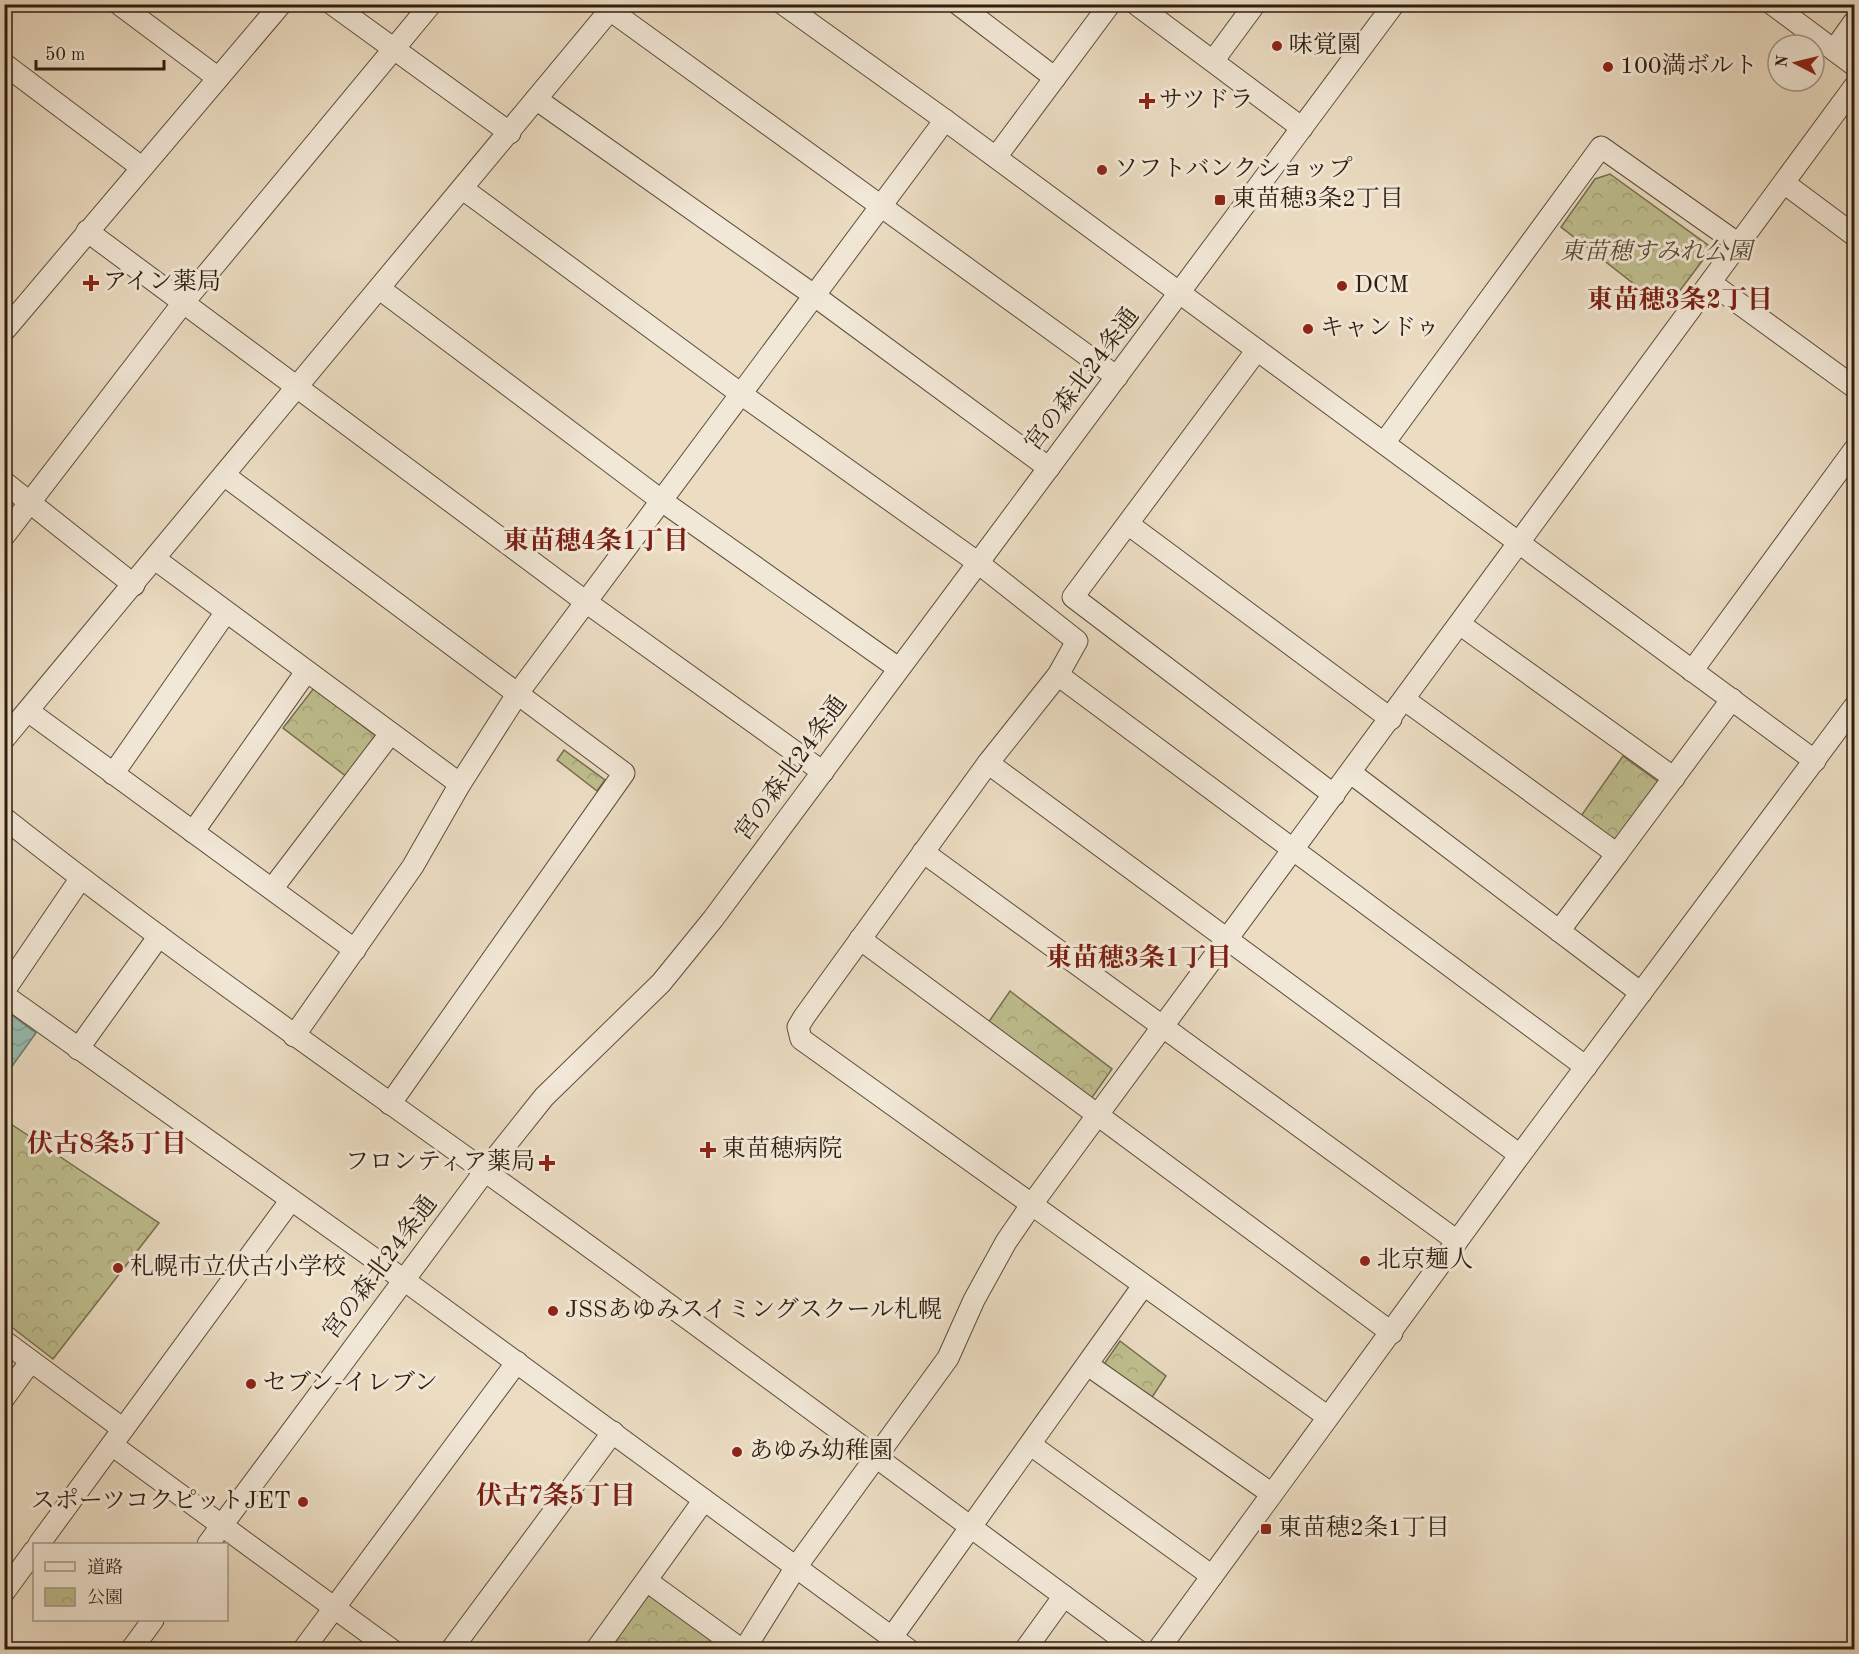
<svg xmlns="http://www.w3.org/2000/svg" width="1859" height="1654" font-family="'Old Standard TT','Noto Serif JP',serif">
	<defs>
		<pattern id="park-crowns" width="20" height="18" patternUnits="userSpaceOnUse" patternTransform="scale(1.5)"><rect width="20" height="18" fill="#bebe8e"/><path d="M2 6a3 3 0 1 1 6 0M12 15a3 3 0 1 1 6 0" fill="none" stroke="#a4a379"/></pattern>
		<pattern id="water-waves" width="16" height="10" patternUnits="userSpaceOnUse" patternTransform="scale(1.5)"><rect width="16" height="10" fill="#98bcb2"/><path d="M0 5q4-4 8 0t8 0" fill="none" stroke="#83a198"/></pattern>
	</defs>
	<rect width="100%" height="100%" fill="#ebdcc2"/>
	<filter id="stains"><feTurbulence type="fractalNoise" baseFrequency=".00333" numOctaves="4"/><feColorMatrix values="0 0 0 0 .2 0 0 0 0 .09 0 0 0 0 .02 0 0 0 .5 -.17"/></filter>
	<radialGradient id="worn" r=".72"><stop offset=".6" stop-color="#630" stop-opacity="0"/><stop offset="1" stop-color="#630" stop-opacity=".3"/></radialGradient>
	<g fill="url(#park-crowns)" stroke="#766e4f" stroke-width="1.5">
		<polygon points="1610,174 1712,248 1666,309 1561,227 1595,179"/>
		<polygon points="314,688 377,737 347,777 283,728"/>
		<polygon points="564,750 605,780 597,791 557,760"/>
		<polygon points="1623,756 1660,783 1616,843 1581,816"/>
		<polygon points="1010,991 1112,1069 1091,1099 988,1023"/>
		<polygon points="5,1120 159,1223 53,1359 5,1322"/>
		<polygon points="1120,1341 1166,1376 1149,1402 1102,1367"/>
		<polygon points="653,1594 718,1640 718,1649 607,1650 646,1597"/>
	</g>
	<polygon fill="url(#water-waves)" stroke="#6e7c71" stroke-width="1.5" points="8,1012 36,1033 5,1076 4,1016"/>
	<g fill="none" stroke-linecap="round" stroke-linejoin="round">
		<defs>
			<g id="minor">
				<polyline points="119,4 218,78"/>
				<polyline points="332,4 510,133"/>
				<polyline points="783,4 945,120 1815,761"/>
				<polyline points="958,4 1055,78"/>
				<polyline points="1136,4 1302,128"/>
				<polyline points="1772,4 1854,65"/>
				<polyline points="610,10 1117,377"/>
				<polyline points="1834,50 1854,22"/>
				<polyline points="1213,61 1255,4"/>
				<polyline points="4,64 141,167"/>
				<polyline points="536,99 815,296 1049,468"/>
				<polyline points="996,157 1110,4"/>
				<polyline points="1784,183 1854,235"/>
				<polyline points="463,189 741,394 977,562 1077,641 1058,675 988,763 804,1017 798,1027 801,1039 1328,1417"/>
				<polyline points="87,231 586,602 823,772"/>
				<polyline points="1711,283 1854,387"/>
				<polyline points="380,289 662,501 898,668"/>
				<polyline points="4,331 281,4"/>
				<polyline points="1257,350 1073,597 1334,795"/>
				<polyline points="1384,443 1601,147 1737,243"/>
				<polyline points="224,475 624,773 390,1104"/>
				<polyline points="4,482 134,585"/>
				<polyline points="1128,524 1391,719"/>
				<polyline points="4,536 183,303 431,4"/>
				<polyline points="155,559 460,784"/>
				<polyline points="1461,625 1674,778"/>
				<polyline points="1692,671 1854,450"/>
				<polyline points="1058,675 1586,1067"/>
				<polyline points="1405,700 1617,854 1732,699"/>
				<polyline points="28,711 355,950"/>
				<polyline points="4,739 615,4"/>
				<polyline points="988,763 1520,1155"/>
				<polyline points="1351,773 1641,993"/>
				<polyline points="113,774 226,612"/>
				<path d="M4 818C160 941 322 1054 482 1169 702 1327 919 1489 1137 1650"/>
				<polyline points="193,832 306,672"/>
				<polyline points="923,852 1457,1241"/>
				<polyline points="272,889 390,734"/>
				<polyline points="1559,931 1617,854"/>
				<polyline points="860,939 1392,1333"/>
				<polyline points="4,991 81,878"/>
				<polyline points="4,995 404,1280 909,1650"/>
				<polyline points="294,1036 413,866 460,784 518,693 945,120"/>
				<polyline points="78,1049 159,936"/>
				<polyline points="4,1341 123,1429"/>
				<polyline points="1088,1365 1272,1494"/>
				<polyline points="4,1398 31,1361"/>
				<polyline points="112,1445 392,1650"/>
				<polyline points="1031,1445 1212,1576"/>
				<polyline points="39,1544 291,1200"/>
				<polyline points="208,1544 485,1171 544,1097 661,983 713,919 1394,4"/>
				<polyline points="647,1581 742,1650"/>
				<polyline points="4,1592 34,1551"/>
				<polyline points="892,1637 1143,1286"/>
				<polyline points="131,1650 153,1620"/>
				<polyline points="303,1650 517,1362"/>
				<polyline points="451,1650 613,1432"/>
				<polyline points="596,1650 704,1500"/>
				<polyline points="744,1650 796,1567 948,1358 974,1300 1006,1242 1032,1204 1854,87"/>
				<polyline points="1025,1650 1064,1596"/>
				<polyline points="1158,1650 1520,1155 1854,707"/>
			</g>
		</defs>
		<use href="#minor" stroke="#5d4d3c" stroke-width="23"/>
		<use href="#minor" stroke="#f2e8d7" stroke-width="21"/>
	</g>
	<g fill="#8f2418" stroke="#f2e8d7" stroke-width="2">
		<circle cx="1277" cy="46" r="6"/>
		<circle cx="1608" cy="67" r="6"/>
		<path d="M1144 92h6v6h6v6h-6v6h-6v-6h-6v-6h6z"/>
		<circle cx="1102" cy="170" r="6"/>
		<rect x="1214" y="194" width="12" height="12" rx="3"/>
		<path d="M88 274h6v6h6v6h-6v6h-6v-6h-6v-6h6z"/>
		<circle cx="1342" cy="286" r="6"/>
		<circle cx="1308" cy="329" r="6"/>
		<path d="M705 1141h6v6h6v6h-6v6h-6v-6h-6v-6h6z"/>
		<path d="M544 1154h6v6h6v6h-6v6h-6v-6h-6v-6h6z"/>
		<circle cx="1365" cy="1261" r="6"/>
		<circle cx="118" cy="1268" r="6"/>
		<circle cx="553" cy="1311" r="6"/>
		<circle cx="251" cy="1384" r="6"/>
		<circle cx="737" cy="1452" r="6"/>
		<circle cx="303" cy="1502" r="6"/>
		<rect x="1260" y="1523" width="12" height="12" rx="3"/>
	</g>
	<g text-anchor="middle" dominant-baseline="central" stroke-width="6" stroke-linejoin="round" paint-order="stroke">
		<g font-size="24" fill="#2e1d10" stroke="#f2e8d7" text-anchor="start">
			<text x="1289" y="46">味覚園</text>
			<text x="1620" y="67">100満ボルト</text>
			<text x="1159" y="101">サツドラ</text>
			<text x="1114" y="170">ソフトバンクショップ</text>
			<text x="1232" y="200">東苗穂3条2丁目</text>
			<text x="103" y="283">アイン薬局</text>
			<text x="1354" y="286">DCM</text>
			<text x="1320" y="329">キャンドゥ</text>
			<text x="722" y="1150">東苗穂病院</text>
			<text x="535" y="1163" text-anchor="end">フロンティア薬局</text>
			<text x="1377" y="1261">北京麺人</text>
			<text x="130" y="1268">札幌市立伏古小学校</text>
			<text x="565" y="1311">JSSあゆみスイミングスクール札幌</text>
			<text x="263" y="1384">セブン-イレブン</text>
			<text x="749" y="1452">あゆみ幼稚園</text>
			<text x="291" y="1502" text-anchor="end">スポーツコクピットJET</text>
			<text x="1278" y="1529">東苗穂2条1丁目</text>
		</g>
		<g font-size="24" font-style="italic" fill="#594d36" stroke="#f2e8d7">
			<text x="1656" y="253">東苗穂すみれ公園</text>
		</g>
		<g font-size="24" fill="#2e1d10" stroke="#f2e8d7">
			<text transform="translate(1083 380) rotate(-53)">宮の森北24条通</text>
			<text transform="translate(792 769) rotate(-54)">宮の森北24条通</text>
			<text transform="translate(381 1268) rotate(-53)">宮の森北24条通</text>
		</g>
		<g font-size="26" font-weight="bold" fill="#7a1f14" stroke="#f2e8d7">
			<text x="1680" y="301">東苗穂3条2丁目</text>
			<text x="596" y="542">東苗穂4条1丁目</text>
			<text x="1139" y="959">東苗穂3条1丁目</text>
			<text x="107" y="1145">伏古8条5丁目</text>
			<text x="556" y="1497">伏古7条5丁目</text>
		</g>
	</g>
	<rect width="1859" height="1654" fill="none" stroke="#ebdcc2" stroke-width="24"/>
	<rect x="6" y="6" width="1847" height="1642" fill="none" stroke="#2e1d10" stroke-width="3"/>
	<rect x="12" y="12" width="1835" height="1630" fill="none" stroke="#2e1d10" stroke-width="1.5"/>
	<rect x="33" y="1543" width="195" height="78" fill="#f2e8d7" stroke="#a49787" stroke-width="1.5"/>
	<rect x="45" y="1562" width="30" height="9" fill="#f2e8d7" stroke="#a49787" stroke-width="1.5"/>
	<text x="87" y="1573" font-size="18" fill="#2e1d10">道路</text>
	<rect x="45" y="1588" width="30" height="18" fill="url(#park-crowns)" stroke="#a49787" stroke-width="1.5"/>
	<text x="87" y="1603" font-size="18" fill="#2e1d10">公園</text>
	<g transform="translate(1796 63) rotate(277)"><circle r="28" fill="#f2e8d7" stroke="#a49787" stroke-width="1.5"/>
	<path d="M0-4.5L10 22L0 15L-10 22Z" fill="#8f2418"/>
	<text y="-9" font-size="16" font-weight="bold" text-anchor="middle" fill="#2e1d10">N</text>
	</g>
	<path d="M36 60v9h128v-9" fill="none" stroke="#2e1d10" stroke-width="3"/>
	<text x="45" y="60" font-size="18" fill="#2e1d10" stroke="#f2e8d7" stroke-width="4.5" paint-order="stroke">50 m</text>
	<rect width="100%" height="100%" filter="url(#stains)"/>
	<rect width="100%" height="100%" fill="url(#worn)"/>
</svg>
